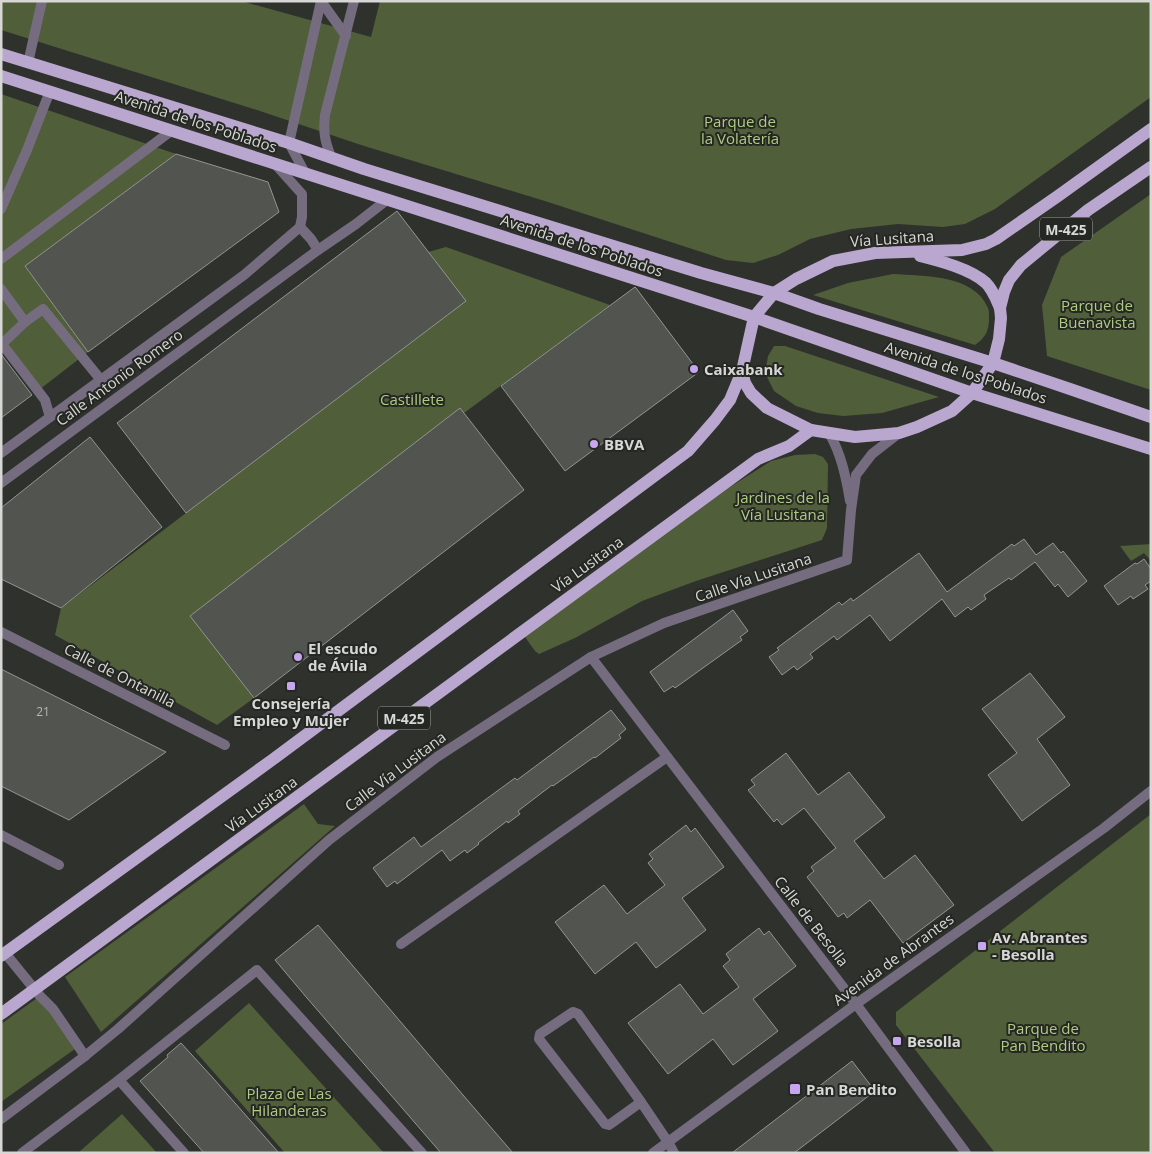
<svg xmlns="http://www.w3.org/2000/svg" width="1152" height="1154" font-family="'Open Sans',sans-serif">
	<rect width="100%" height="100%" fill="#2f312d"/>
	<g fill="#505e39">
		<polygon points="1,1 241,1 371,37 380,1 1151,1 1151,97 995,209 965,224 943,227 898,224 851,229 810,239 778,255 753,263 726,260 548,202 361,145 260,111 1,30"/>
		<polygon points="1,94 176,154 25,266 88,352 35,393 1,348"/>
		<polygon points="1151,194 1151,390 1047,356 1042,305 1061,257"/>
		<polygon points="446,247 610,305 191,615 254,698 217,725 55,635 61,608 465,301 428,252"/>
		<path d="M893 274C923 276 974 274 988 308 989 311 989 315 989 319 989 331 985 338 975 345L813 295 848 283Z"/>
		<polygon points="774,346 785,346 939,397 882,413 843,416 818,413 796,406 774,391 765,373 768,356"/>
		<polygon points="815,454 823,457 828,464 827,528 822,540 696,581 642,601 575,638 539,654 535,651 525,637 730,487 771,461 795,455"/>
		<polygon points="1151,544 1151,561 1144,553 1131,561 1120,546"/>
		<polygon points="304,804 318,824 335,826 101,1032 65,977"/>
		<polygon points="1151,814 1151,1153 995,1153 896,1025 896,1012"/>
		<polygon points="40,996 79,1046 1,1102 1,1024"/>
		<polygon points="249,1003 384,1153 285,1153 195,1051"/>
		<polygon points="122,1114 157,1153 78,1153"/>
	</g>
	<g fill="#52544f" stroke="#939590">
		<polygon points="176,154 268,182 279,212 88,352 25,266"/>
		<polygon points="397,211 466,301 186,513 117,423"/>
		<polygon points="635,287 636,288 699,372 565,471 501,386"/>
		<polygon points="1,354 32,395 1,418"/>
		<polygon points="460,408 524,490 254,698 190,616"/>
		<polygon points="90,437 162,527 61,608 1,579 1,508"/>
		<polygon points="1024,539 1036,555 1053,543 1061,553 1063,551 1087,581 1068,597 1058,584 1055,587 1035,562 1011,580 1009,578 984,595 986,599 971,610 968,607 955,617 942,599 890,641 870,615 837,640 834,636 810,654 813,658 797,670 794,666 782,675 769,657 779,650 777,648 839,602 842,605 851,598 853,601 919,553 947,592 1012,544 1014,546"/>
		<polygon points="1144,559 1151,569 1151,581 1145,585 1148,589 1133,599 1131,596 1118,605 1104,586 1135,563 1137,564"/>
		<polygon points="733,610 748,631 740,637 742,640 675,688 673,686 664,692 650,672"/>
		<polygon points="1,669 166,752 69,820 1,786"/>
		<polygon points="1030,673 1065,717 1037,739 1070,785 1022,821 988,775 1017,753 982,709"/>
		<polygon points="611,710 626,729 619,735 621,738 595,758 594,757 553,786 552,785 518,811 520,814 508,823 507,821 478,843 479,844 467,853 465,850 450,861 442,850 397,884 395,881 387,887 373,868 414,837 421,847 515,778 517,780"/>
		<polygon points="786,753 818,795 849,772 885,817 854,841 884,879 915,855 954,905 903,943 870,900 847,918 844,913 838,917 807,877 814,871 811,867 836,848 804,808 782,825 777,819 774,822 748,790 755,785 751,780"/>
		<polygon points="686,825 691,832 695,828 724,867 682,898 706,930 656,968 636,942 595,974 555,922 604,885 627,914 665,885 648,863 653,859 649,854"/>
		<polygon points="318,925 469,1102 513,1153 441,1153 307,998 275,960"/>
		<polygon points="759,928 764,935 769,931 796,966 753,999 778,1031 733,1065 713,1039 668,1074 628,1023 680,984 703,1014 739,987 723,966 730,960 726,954"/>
		<polygon points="181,1043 213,1078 279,1153 204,1153 140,1081 168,1057 167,1055"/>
		<polygon points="852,1061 875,1091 794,1153 732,1153"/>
	</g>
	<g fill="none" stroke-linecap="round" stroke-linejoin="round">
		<g stroke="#756c80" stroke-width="10">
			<polyline points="1,209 27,150 50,91"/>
			<polyline points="1,259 171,131"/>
			<polyline points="1,289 25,322"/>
			<polyline points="50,417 45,400 2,344 25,322 43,309 101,380"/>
		</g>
		<g stroke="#756c80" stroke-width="10">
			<polyline points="321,1 346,36"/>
			<polyline points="28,63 42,1"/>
			<path d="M331 157C325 141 323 133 325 115L354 1"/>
			<polyline points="305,173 289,143 321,1"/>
			<polyline points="300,227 311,239 318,250"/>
			<path d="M829 433C841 453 846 477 850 501"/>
			<polyline points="1,453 244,275 300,227 302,217 302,194 275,164"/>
			<polyline points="1,483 318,250 356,224 388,199"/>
			<polyline points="1,632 225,745"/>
			<polyline points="591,657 856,1004"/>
			<polyline points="1,835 59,865"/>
			<polyline points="401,944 667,757"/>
			<polyline points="5,953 40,996 53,1009 85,1056"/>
			<polyline points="119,1080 184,1153"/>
			<polyline points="641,1102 609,1125 605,1124 539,1039 540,1034 573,1012 578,1014 641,1102 668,1142"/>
			<polyline points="1,1119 85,1056 118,1029 329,840 437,757 591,657 664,623 847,560 851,510 856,475 872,454 899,433"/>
			<polyline points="22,1153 119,1080 257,970 422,1153"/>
		</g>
		<g stroke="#756c80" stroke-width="10">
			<polyline points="856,1004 966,1153"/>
			<polyline points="668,1142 674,1153"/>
			<polyline points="653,1153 856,1004 1104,828 1151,791"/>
		</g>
		<g stroke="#b9a7d0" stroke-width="12">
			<polyline points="1,54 289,143 364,169 701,273 774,293 819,309 993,363 1070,389 1151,417"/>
			<polyline points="1,76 754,317 972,393 1151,449"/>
			<path d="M920 256C940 261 971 269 986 283 993 290 996 299 1000 308"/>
			<polyline points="742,371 745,383 751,393 767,408 811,430 855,437 899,433 917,427 952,411 972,393 993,363 999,339 1001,318 1000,308 1004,292 1009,280 1021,265 1088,210 1151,167"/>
			<polyline points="1,956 272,760 688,451 715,420 730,400 742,371 754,317 774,293 796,279 833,261 875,253 962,250 986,244 996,239 1058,196 1151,129"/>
			<polyline points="1,1014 758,459 789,446 811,430"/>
		</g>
	</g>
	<g fill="#c7a6ef" stroke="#252723" stroke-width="2">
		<circle cx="694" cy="369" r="5"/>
		<circle cx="594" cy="444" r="5"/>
		<circle cx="298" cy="657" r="5"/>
		<rect x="286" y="681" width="10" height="10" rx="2.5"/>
		<rect x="977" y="941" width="10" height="10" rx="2.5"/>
		<rect x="892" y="1036" width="10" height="10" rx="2.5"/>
		<rect x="789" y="1083" width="12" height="12" rx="2.5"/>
	</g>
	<g text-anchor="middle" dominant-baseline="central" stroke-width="4" stroke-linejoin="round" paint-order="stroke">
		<g font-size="12" fill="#b6b7b4">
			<text x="43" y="711">21</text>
		</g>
		<g fill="#252723" stroke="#a2a3a0" stroke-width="1">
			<rect x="1040" y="217.5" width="52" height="23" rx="4"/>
			<rect x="378" y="706.5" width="52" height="23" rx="4"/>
		</g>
		<g font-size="14" font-weight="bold" fill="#d7d8d5">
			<text x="1066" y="229">M-425</text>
			<text x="404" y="718">M-425</text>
		</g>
		<g font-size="15" fill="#d7d8d5" stroke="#252723">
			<text transform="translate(196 121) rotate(18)">Avenida de los Poblados</text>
			<text transform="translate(892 238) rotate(-4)">Vía Lusitana</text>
			<text transform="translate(582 245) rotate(18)">Avenida de los Poblados</text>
			<text transform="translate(966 372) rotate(18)">Avenida de los Poblados</text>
			<text transform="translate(119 377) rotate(-36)">Calle Antonio Romero</text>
			<text transform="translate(587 564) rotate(-36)">Vía Lusitana</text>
			<text transform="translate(753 577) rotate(-19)">Calle Vía Lusitana</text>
			<text transform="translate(120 675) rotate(27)">Calle de Ontanilla</text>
			<text transform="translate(395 771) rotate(-37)">Calle Vía Lusitana</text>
			<text transform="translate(261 804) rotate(-36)">Vía Lusitana</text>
			<text transform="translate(812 921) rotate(52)">Calle de Besolla</text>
			<text transform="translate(893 959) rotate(-36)">Avenida de Abrantes</text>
		</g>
		<g font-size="15" fill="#b0cc82" stroke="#252723">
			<text x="740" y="121">Parque de<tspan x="740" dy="17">la Volatería</tspan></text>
			<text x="1097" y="305">Parque de<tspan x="1097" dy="17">Buenavista</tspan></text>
			<text x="412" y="399">Castillete</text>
			<text x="783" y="497">Jardines de la<tspan x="783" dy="17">Vía Lusitana</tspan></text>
			<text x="1043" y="1028">Parque de<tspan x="1043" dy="17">Pan Bendito</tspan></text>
			<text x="289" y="1093">Plaza de Las<tspan x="289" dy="17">Hilanderas</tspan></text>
		</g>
		<g font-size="15" font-weight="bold" fill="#d7d8d5" stroke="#252723" text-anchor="start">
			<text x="704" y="369">Caixabank</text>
			<text x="604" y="444">BBVA</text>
			<text x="308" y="648">El escudo<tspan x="308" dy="17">de Ávila</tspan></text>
			<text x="291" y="703" text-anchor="middle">Consejería<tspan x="291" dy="17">Empleo y Mujer</tspan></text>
			<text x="992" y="937">Av. Abrantes<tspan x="992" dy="17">- Besolla</tspan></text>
			<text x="907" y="1041">Besolla</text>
			<text x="806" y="1089">Pan Bendito</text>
		</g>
	</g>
	<rect width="1152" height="1154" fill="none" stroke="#d7d8d5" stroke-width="5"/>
</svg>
